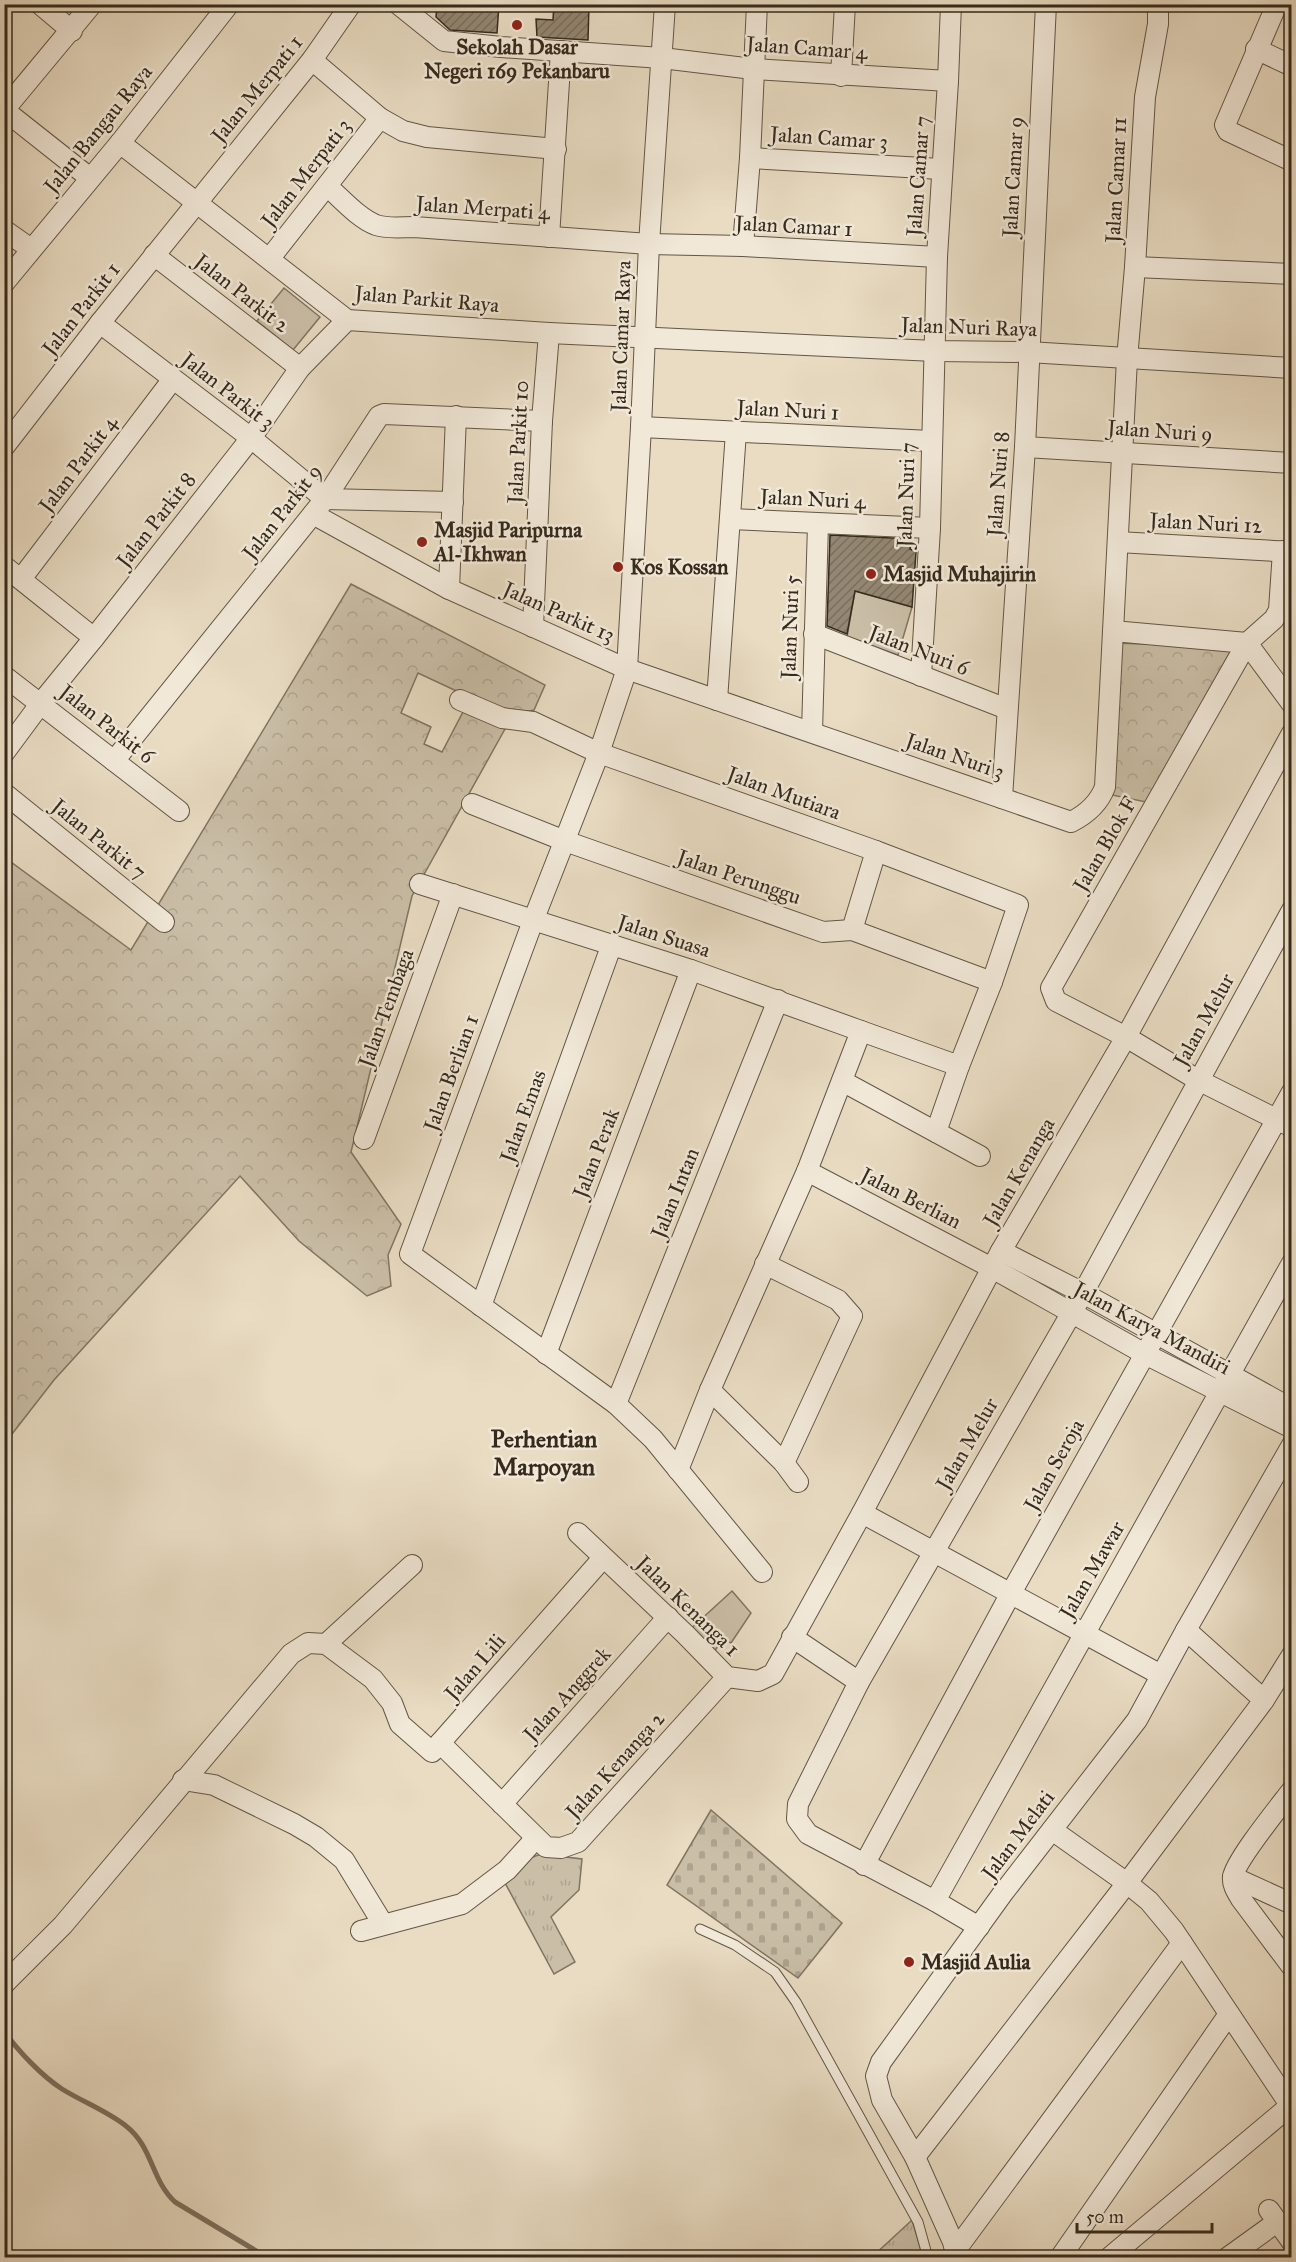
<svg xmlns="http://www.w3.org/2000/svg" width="1296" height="2262" font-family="'IM FELL Great Primer',serif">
	<defs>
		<pattern id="grass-tufts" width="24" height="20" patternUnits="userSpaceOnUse" patternTransform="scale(1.5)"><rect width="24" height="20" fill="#cabea7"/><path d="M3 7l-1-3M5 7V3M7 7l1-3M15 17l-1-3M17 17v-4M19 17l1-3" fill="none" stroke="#aea38f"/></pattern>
		<pattern id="forest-crowns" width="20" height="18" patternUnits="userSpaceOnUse" patternTransform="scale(1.5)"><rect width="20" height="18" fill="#cabea7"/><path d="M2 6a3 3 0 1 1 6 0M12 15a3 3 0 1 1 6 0" fill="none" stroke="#aea38f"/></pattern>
		<pattern id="cemetery-stones" width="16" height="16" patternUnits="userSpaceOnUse" patternTransform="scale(1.5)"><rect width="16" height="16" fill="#cabea7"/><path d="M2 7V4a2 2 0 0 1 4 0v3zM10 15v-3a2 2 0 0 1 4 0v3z" fill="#aea38f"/></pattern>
		<pattern id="building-hatch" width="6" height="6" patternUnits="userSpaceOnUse" patternTransform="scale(1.5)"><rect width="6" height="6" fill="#938773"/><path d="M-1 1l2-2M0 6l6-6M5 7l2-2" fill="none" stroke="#796f5e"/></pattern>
	</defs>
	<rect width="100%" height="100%" fill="#e9dcc3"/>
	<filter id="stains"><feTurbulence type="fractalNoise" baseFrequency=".00333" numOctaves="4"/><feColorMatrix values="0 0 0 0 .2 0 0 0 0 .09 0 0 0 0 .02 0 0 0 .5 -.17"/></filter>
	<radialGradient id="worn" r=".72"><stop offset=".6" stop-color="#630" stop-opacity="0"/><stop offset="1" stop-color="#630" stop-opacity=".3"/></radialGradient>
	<g fill="url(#grass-tufts)" stroke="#807462" stroke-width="1.5">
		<polygon points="541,1854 582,1859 579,1890 551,1917 575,1962 554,1974 504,1881 522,1861"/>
		<polygon points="912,2220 923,2257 872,2257"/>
	</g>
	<g fill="url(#forest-crowns)" stroke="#807462" stroke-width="1.5">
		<polygon points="351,584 545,685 534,710 513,714 495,709 418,673 401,713 431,727 424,744 442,752 463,712 505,729 412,896 351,1152 401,1224 388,1255 391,1286 367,1296 299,1241 240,1176 54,1380 5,1443 4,857 131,950"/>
		<polygon points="1114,643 1233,647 1146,802 1107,794"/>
	</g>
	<polygon fill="url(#cemetery-stones)" stroke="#807462" stroke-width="1.5" points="711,1810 842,1923 798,1978 667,1885"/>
	<g fill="#cabea7" stroke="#807462" stroke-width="1.5">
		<polygon points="284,288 320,317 293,350 257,321"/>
		<polygon points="855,591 912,607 898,655 847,637"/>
		<polygon points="732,1591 751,1613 731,1643 723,1639 709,1659 685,1634"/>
	</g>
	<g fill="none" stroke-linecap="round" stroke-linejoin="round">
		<path stroke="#7c705e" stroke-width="5" d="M4 2031C18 2051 42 2076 62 2089 83 2102 107 2111 126 2126 153 2147 151 2180 175 2202L268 2258"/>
	</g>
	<g fill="url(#building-hatch)" stroke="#352a1c" stroke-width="1.5">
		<polygon points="437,4 499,4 497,33 450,30 436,17"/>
		<polygon points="554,4 589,4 588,40 537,37 536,19 553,20"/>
		<polygon points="830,535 912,539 910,549 916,552 912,607 855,591 847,634 827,626"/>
	</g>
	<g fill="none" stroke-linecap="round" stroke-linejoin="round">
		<defs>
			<polyline id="service" points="700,1929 735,1945 775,1972 796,2002 918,2222 928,2258"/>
			<g id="minor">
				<polyline points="40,4 72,31"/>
				<polyline points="398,4 444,41 501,47 662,58 753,69 948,81"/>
				<polyline points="665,4 649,244 641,427 627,669 599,753 533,921 410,1254 616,1404 653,1439 762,1572"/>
				<polyline points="1277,4 1225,125 1228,131 1292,161"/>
				<polyline points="1256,49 1292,66"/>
				<polyline points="312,60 380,118 403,131 427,137 556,149"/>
				<polyline points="841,76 845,4"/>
				<polyline points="120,143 347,320 549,333 935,351 1028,352 1292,368"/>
				<polyline points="750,158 941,169"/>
				<polyline points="90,178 4,110 92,4"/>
				<path d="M327 186C341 198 358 218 376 225 387 229 402 227 414 227L649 244 743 246 937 257"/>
				<polyline points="4,230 31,249"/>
				<polyline points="549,237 561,51"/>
				<polyline points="743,246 750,158 757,4"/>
				<polyline points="154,255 300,368"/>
				<polyline points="270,258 380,118"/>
				<polyline points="1135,267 1292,274"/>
				<polyline points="4,283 120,143 229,4"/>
				<polyline points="100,323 251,438 325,499 453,502"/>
				<polyline points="641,427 931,441"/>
				<polyline points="4,447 100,323 312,60 351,4"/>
				<polyline points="1025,447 1292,463"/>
				<path d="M313 514 449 589 627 669 1071 822C1087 814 1099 803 1105 787L1127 359 1135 267 1145 97 1158 24V4"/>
				<polyline points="731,519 930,528"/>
				<polyline points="1118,542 1292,552"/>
				<polyline points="1283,551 1279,610 1274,619 1247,643 1051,988 1056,1001 1126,1037 1198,1080 1292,1127"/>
				<polyline points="4,566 94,638"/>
				<polyline points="21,579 173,379"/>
				<polyline points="449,589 456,416"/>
				<polyline points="533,627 542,421 549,333"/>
				<polyline points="1113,631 1247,643"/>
				<polyline points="814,634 1007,709"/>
				<polyline points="1247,643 1292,704"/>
				<polyline points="4,676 179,811"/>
				<polyline points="921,676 930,528 937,257 948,81 951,4"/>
				<polyline points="460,700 502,718 533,722 599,753 876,851 852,930"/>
				<polyline points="717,700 736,432"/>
				<polyline points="812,732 818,524"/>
				<polyline points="4,753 41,703 94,638 251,438 300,368 347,320"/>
				<polyline points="114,761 325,499 379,416 384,414 542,421"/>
				<polyline points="4,793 164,922"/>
				<polyline points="1002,798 1025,447 1046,4"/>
				<polyline points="472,804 565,841 823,932 852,930 992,982"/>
				<polyline points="420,884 691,970 861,1031 807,1171 710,1390 678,1470"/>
				<polyline points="861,1031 959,1066 992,982 1018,905 876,851"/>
				<polyline points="842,1081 980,1156"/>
				<polyline points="936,1132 959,1066"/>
				<polyline points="364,1139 453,894"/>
				<polyline points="807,1171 992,1268 1145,1354 1292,1428"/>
				<polyline points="1001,1251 1083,1293 1292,1409"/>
				<polyline points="765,1264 838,1300 852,1316 784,1463"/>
				<polyline points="481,1306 612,944"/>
				<polyline points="546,1354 691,970"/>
				<polyline points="710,1390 784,1463 798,1482"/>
				<polyline points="616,1404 778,1000"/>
				<polyline points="862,1513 1161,1675"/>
				<polyline points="578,1533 685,1634 727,1677 758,1681 773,1674 862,1513 1001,1251 1126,1037 1292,733"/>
				<polyline points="792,1637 859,1682"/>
				<polyline points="326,1644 412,1565"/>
				<polyline points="1264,1700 1292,1655"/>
				<polyline points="440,1743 546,1847 561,1848 578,1842 727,1677"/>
				<polyline points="183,1780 214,1785 294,1824 316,1837 344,1860 383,1924"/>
				<path d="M1292 1790C1280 1806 1235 1861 1233 1877 1232 1885 1237 1892 1241 1899L1292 1967"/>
				<polyline points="502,1804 668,1617"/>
				<polyline points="1052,1830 1127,1883 1149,1901 1174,1931 1292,2108"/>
				<polyline points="864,1865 1011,1593 1292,1092"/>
				<polyline points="1233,1877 1292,1904"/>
				<polyline points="935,1901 1292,1263"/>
				<polyline points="979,1927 935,1901 808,1834 797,1819 798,1804 859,1682 1083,1293 1292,910"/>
				<polyline points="361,1931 462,1904 507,1870 536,1838"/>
				<polyline points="4,1984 63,1925 291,1654 308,1643 326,1644 373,1679 392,1703 400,1724 432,1752 603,1558"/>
				<polyline points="915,2157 1127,1883 1264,1700 1186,1630"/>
				<polyline points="1269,2210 1292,2242"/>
				<polyline points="955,2251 1182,1943"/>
				<polyline points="957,2258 953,2242 915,2157 882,2100 876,2076 881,2062 1003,1893 1137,1720 1186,1630 1292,1445"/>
				<polyline points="1060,2258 1229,2014"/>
				<polyline points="1109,2258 1290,2106"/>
				<polyline points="1227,2258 1277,2222"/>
			</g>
		</defs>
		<use href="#service" stroke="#625646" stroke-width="11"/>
		<use href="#minor" stroke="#625646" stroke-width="22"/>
		<use href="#service" stroke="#f1e8d8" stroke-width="9"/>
		<use href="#minor" stroke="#f1e8d8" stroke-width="20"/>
	</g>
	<g fill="#8f2418" stroke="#f1e8d8" stroke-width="2">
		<circle cx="517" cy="25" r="6"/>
		<circle cx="422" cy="542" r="6"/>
		<circle cx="618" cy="567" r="6"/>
		<circle cx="871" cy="574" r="6"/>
		<circle cx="909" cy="1962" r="6"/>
	</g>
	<g text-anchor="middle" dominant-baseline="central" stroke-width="5" stroke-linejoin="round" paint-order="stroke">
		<g font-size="21" font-weight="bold" fill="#352a1c" stroke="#f1e8d8" text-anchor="start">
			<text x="517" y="47" text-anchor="middle">Sekolah Dasar<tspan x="517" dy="24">Negeri 169 Pekanbaru</tspan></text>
			<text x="434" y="530">Masjid Paripurna<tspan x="434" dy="24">Al-Ikhwan</tspan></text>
			<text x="630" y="567">Kos Kossan</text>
			<text x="883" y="574">Masjid Muhajirin</text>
			<text x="921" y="1962">Masjid Aulia</text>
		</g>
		<g font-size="21" fill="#352a1c" stroke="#f1e8d8">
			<text transform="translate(807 48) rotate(4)">Jalan Camar 4</text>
			<text transform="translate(257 89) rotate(-51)">Jalan Merpati 1</text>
			<text transform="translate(98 129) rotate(-51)">Jalan Bangau Raya</text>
			<text transform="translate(829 138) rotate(4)">Jalan Camar 3</text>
			<text transform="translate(306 173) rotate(-52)">Jalan Merpati 3</text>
			<text transform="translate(918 176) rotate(-86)">Jalan Camar 7</text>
			<text transform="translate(1013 177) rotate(-87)">Jalan Camar 9</text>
			<text transform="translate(1116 180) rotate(-87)">Jalan Camar 11</text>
			<text transform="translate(483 208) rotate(4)">Jalan Merpati 4</text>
			<text transform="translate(794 226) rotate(3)">Jalan Camar 1</text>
			<text transform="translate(242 293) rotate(38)">Jalan Parkit 2</text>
			<text transform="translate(427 299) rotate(5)">Jalan Parkit Raya</text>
			<text transform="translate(81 309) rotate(-52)">Jalan Parkit 1</text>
			<text transform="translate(969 327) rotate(2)">Jalan Nuri Raya</text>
			<text transform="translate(621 336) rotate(-88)">Jalan Camar Raya</text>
			<text transform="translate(228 391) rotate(38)">Jalan Parkit 3</text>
			<text transform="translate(788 410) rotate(3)">Jalan Nuri 1</text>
			<text transform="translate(1160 431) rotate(4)">Jalan Nuri 9</text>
			<text transform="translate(518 442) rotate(-87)">Jalan Parkit 10</text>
			<text transform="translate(78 464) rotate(-53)">Jalan Parkit 4</text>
			<text transform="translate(998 484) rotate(-86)">Jalan Nuri 8</text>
			<text transform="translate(906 495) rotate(-88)">Jalan Nuri 7</text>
			<text transform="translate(813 499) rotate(3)">Jalan Nuri 4</text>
			<text transform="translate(282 512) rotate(-52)">Jalan Parkit 9</text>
			<text transform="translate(156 520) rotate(-52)">Jalan Parkit 8</text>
			<text transform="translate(1206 523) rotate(3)">Jalan Nuri 12</text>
			<text transform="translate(559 612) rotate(24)">Jalan Parkit 13</text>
			<text transform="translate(790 627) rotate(-88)">Jalan Nuri 5</text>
			<text transform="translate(919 650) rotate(21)">Jalan Nuri 6</text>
			<text transform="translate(107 724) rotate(38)">Jalan Parkit 6</text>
			<text transform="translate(955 756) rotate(19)">Jalan Nuri 3</text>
			<text transform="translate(784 793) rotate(20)">Jalan Mutiara</text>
			<text transform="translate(99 839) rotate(39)">Jalan Parkit 7</text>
			<text transform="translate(1105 844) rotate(-60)">Jalan Blok F</text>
			<text transform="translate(739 877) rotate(19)">Jalan Perunggu</text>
			<text transform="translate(664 936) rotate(18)">Jalan Suasa</text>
			<text transform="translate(386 1008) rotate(-70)">Jalan Tembaga</text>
			<text transform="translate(1204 1020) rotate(-61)">Jalan Melur</text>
			<text transform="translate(451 1073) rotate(-70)">Jalan Berlian 1</text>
			<text transform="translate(523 1116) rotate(-70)">Jalan Emas</text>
			<text transform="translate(596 1153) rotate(-69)">Jalan Perak</text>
			<text transform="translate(1019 1172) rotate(-60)">Jalan Kenanga</text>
			<text transform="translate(675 1193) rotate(-68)">Jalan Intan</text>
			<text transform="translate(911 1198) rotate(27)">Jalan Berlian</text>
			<text transform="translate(1152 1328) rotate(28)">Jalan Karya Mandiri</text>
			<text transform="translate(967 1444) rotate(-60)">Jalan Melur</text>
			<text transform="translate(1054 1465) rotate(-61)">Jalan Seroja</text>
			<text transform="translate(1092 1570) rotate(-60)">Jalan Mawar</text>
			<text transform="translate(688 1606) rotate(44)">Jalan Kenanga 1</text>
			<text transform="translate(475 1667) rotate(-49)">Jalan Lili</text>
			<text transform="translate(567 1694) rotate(-48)">Jalan Anggrek</text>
			<text transform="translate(615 1765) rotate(-48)">Jalan Kenanga 2</text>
			<text transform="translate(1018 1835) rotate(-53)">Jalan Melati</text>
		</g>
		<g font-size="24" font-weight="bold" fill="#352a1c" stroke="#f1e8d8">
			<text x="544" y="1439">Perhentian<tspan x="544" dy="28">Marpoyan</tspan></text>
		</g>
	</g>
	<rect width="1296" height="2262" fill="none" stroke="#e9dcc3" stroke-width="24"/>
	<rect x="6" y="6" width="1284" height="2250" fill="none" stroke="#352a1c" stroke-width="3"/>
	<rect x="12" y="12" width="1272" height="2238" fill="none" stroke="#352a1c" stroke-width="1.5"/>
	<path d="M1077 2223v9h135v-9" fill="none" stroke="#352a1c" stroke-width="3"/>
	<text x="1086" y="2223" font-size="18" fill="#352a1c" stroke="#f1e8d8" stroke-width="4.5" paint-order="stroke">50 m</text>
	<rect width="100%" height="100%" filter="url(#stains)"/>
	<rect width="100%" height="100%" fill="url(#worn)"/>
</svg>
